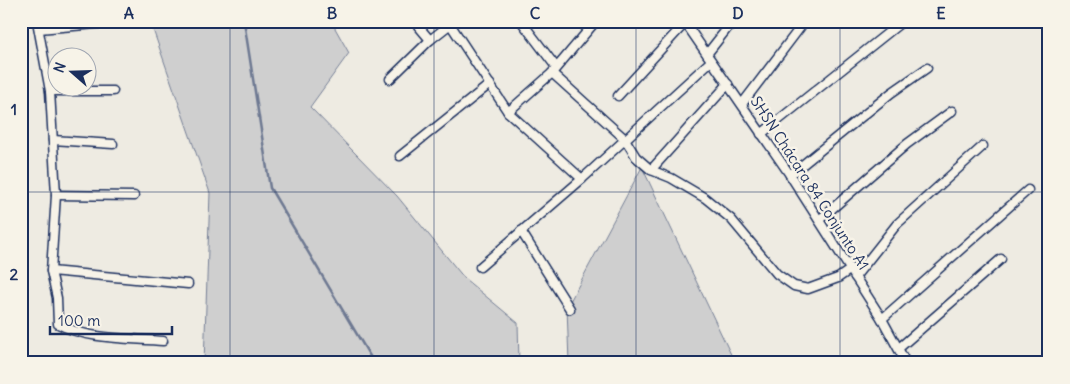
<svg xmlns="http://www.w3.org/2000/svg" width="1070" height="384" font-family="Delius,sans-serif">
	<rect width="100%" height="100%" fill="#eeebe2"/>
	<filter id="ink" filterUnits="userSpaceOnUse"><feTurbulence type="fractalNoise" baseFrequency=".02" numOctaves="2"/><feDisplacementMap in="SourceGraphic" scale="10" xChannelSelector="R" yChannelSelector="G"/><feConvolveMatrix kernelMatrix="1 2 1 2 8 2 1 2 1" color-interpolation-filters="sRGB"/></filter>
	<g filter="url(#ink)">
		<g fill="#cfcfcf" stroke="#757f96">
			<polygon points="150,21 331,21 349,53 310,107 397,196 465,279 518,323 519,363 204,363 210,193"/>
			<polygon points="642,167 735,363 569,363 567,307"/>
		</g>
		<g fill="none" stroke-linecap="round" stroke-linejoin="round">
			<polyline stroke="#6e7992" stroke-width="2.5" points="244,21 270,188 374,363"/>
			<defs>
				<g id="minor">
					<path d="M37 21 50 91 56 195 51 271 57 298 58 324C88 340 129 338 163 341"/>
					<polyline points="414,21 430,40"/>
					<polyline points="521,21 556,67"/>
					<polyline points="684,21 790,175 882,319 906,363"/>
					<polyline points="450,24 508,112 582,179"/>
					<polyline points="39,29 108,23"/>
					<polyline points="707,54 733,21"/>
					<polyline points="552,73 625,139 636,157 651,170 671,178 705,198 731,219 777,274 794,286 808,289 838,278 851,269"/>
					<polyline points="390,79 430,40 453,22"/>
					<polyline points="50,91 113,91"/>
					<polyline points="618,96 685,23"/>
					<polyline points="742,104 805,21"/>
					<polyline points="508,112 552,73 596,21"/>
					<polyline points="761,134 899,24 894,21"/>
					<polyline points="53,140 113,144"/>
					<polyline points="400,156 490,84"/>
					<polyline points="651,170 728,84"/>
					<polyline points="790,175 891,93 927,68"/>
					<polyline points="56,195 134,196"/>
					<polyline points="819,220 907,144 952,111"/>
					<polyline points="521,231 570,309"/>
					<polyline points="480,267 582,179 711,61"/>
					<polyline points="51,271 188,284"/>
					<polyline points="855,277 897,224 983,146"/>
					<polyline points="882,319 1028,190"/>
					<polyline points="899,348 1001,259"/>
				</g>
			</defs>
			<use href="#minor" stroke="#1b2f5e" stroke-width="11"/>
			<use href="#minor" stroke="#f7f3e8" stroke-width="8"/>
		</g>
	</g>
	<path fill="none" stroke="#1b2f5e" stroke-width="1" stroke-opacity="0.55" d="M230 21V363M434 21V363M636 21V363M840 21V363M21 192H1049"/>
	<g text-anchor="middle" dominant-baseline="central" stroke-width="5" stroke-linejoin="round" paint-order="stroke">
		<g font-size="15" fill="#1b2f5e" stroke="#f7f3e8">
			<text transform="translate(810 183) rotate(57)">SHSN Chácara 84 Conjunto A1</text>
		</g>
	</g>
	<rect width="1070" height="384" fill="none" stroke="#f7f3e8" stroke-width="55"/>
	<g transform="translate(72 72) rotate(290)"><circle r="24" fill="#f7f3e8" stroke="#9fa5b1"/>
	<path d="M0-4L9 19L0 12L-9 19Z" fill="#1b2f5e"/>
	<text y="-8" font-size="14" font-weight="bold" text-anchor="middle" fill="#1b2f5e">N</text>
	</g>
	<path d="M50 326v8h122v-8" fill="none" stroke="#1b2f5e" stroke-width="2.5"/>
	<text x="58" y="326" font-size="15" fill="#1b2f5e" stroke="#f7f3e8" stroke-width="4" paint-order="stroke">100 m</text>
	<rect x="28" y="28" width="1014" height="328" fill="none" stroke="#1b2f5e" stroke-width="2"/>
	<g font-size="16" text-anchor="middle" font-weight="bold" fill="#1b2f5e">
		<text x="129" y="19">A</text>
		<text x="332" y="19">B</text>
		<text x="535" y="19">C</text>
		<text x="738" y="19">D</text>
		<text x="941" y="19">E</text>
		<text x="14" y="115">1</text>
		<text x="14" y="280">2</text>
	</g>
</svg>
